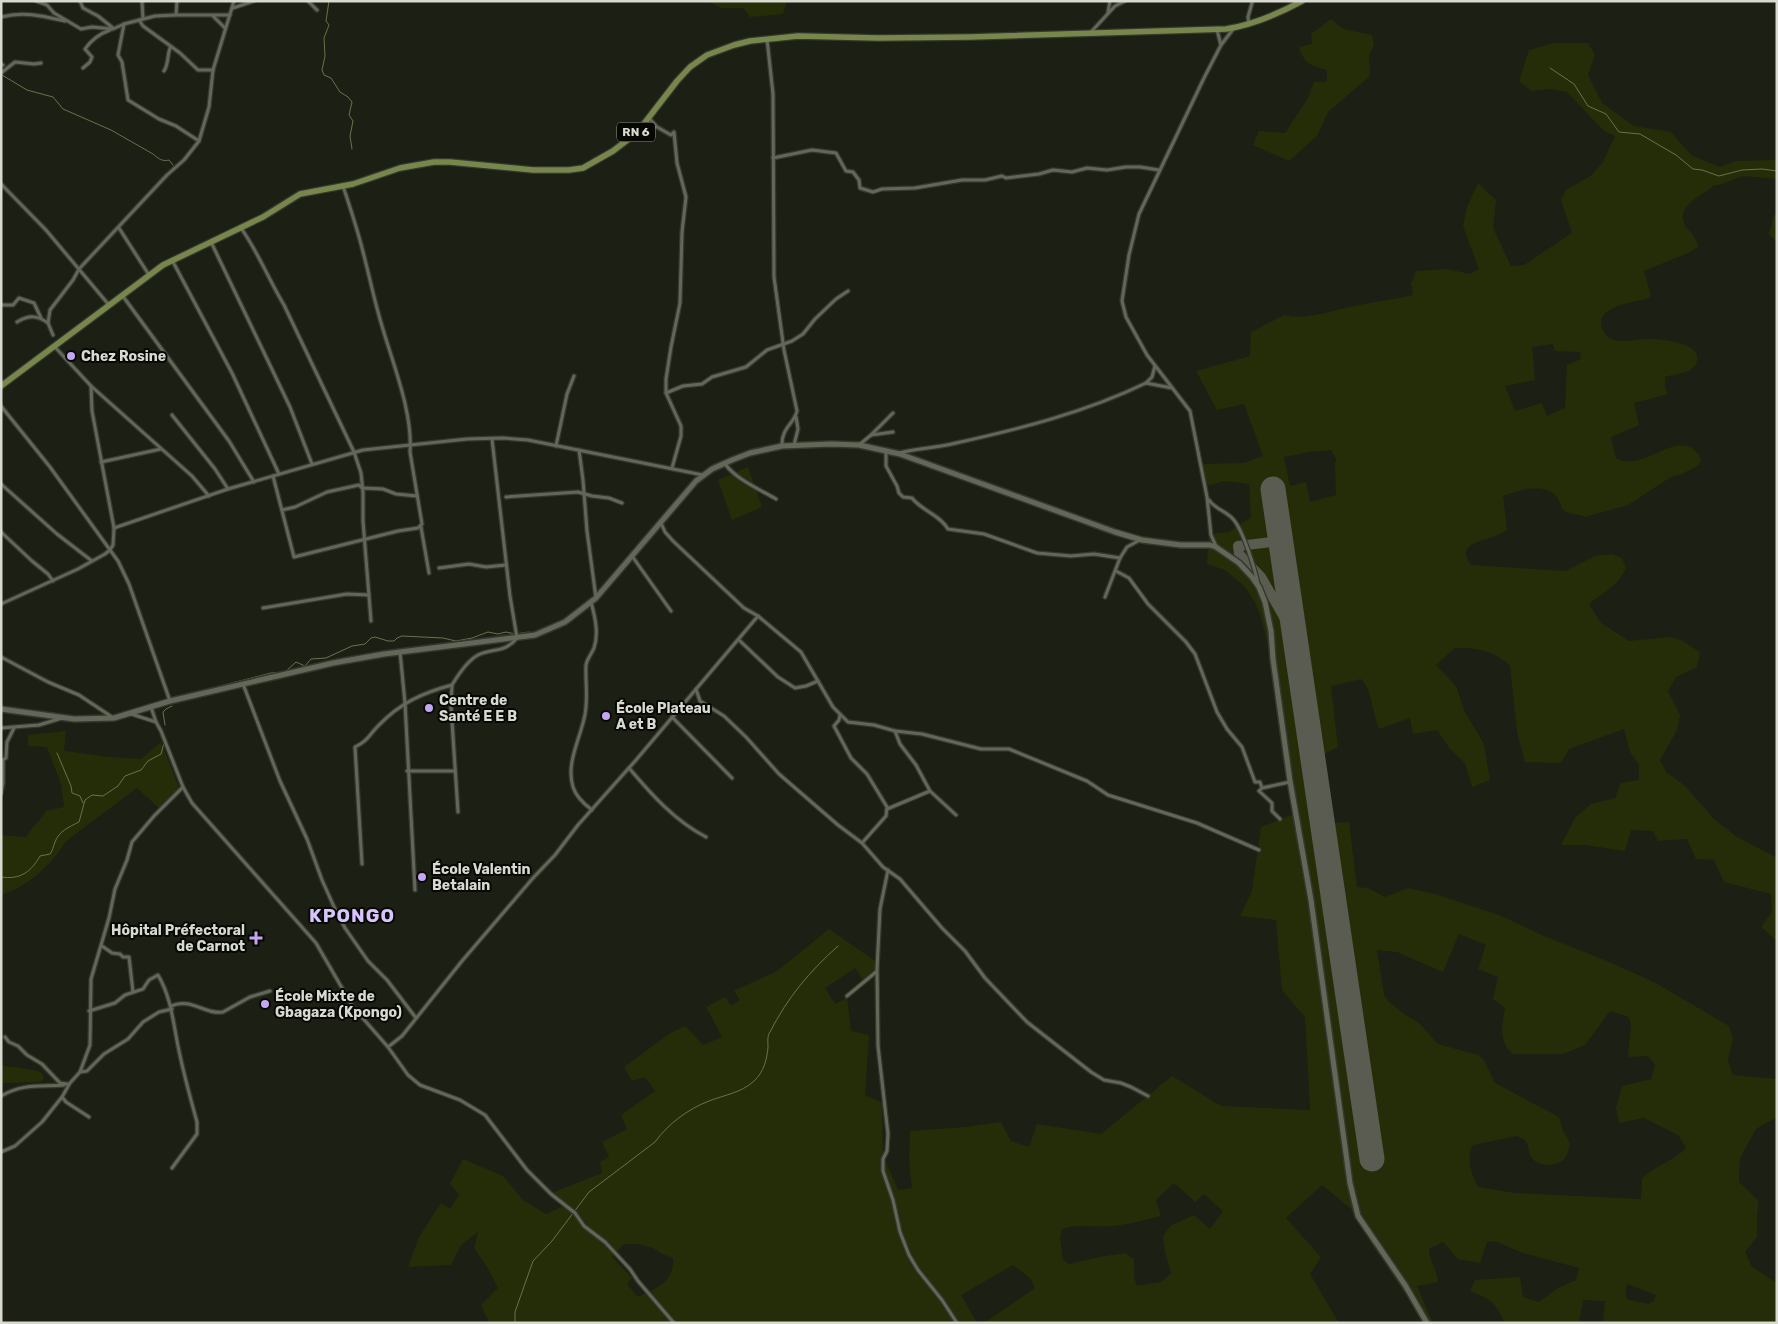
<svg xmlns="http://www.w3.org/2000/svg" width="1778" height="1324" font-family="Rubik,sans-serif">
	<rect width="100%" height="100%" fill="#1c1f13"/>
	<g fill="#252d08" fill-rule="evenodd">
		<polygon points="707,1 787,1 783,14 750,17 743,8 721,8"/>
		<path d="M1331 19 1343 29 1372 35 1374 45 1369 56 1370 76 1328 112 1317 136 1289 161 1253 145 1259 131 1285 133 1308 98 1314 82H1327V70C1311 66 1304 64 1299 47L1312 44 1311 34Z"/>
		<path d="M1554 43H1588L1595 55 1588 75 1602 103 1634 126 1671 132 1691 155 1720 167 1736 161 1777 160V179L1743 176 1719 185H1714C1705 195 1691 197 1684 211 1677 226 1698 234 1698 247L1688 253 1644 271 1651 296 1646 299C1632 302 1592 307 1603 330 1605 335 1609 339 1614 340 1625 343 1638 339 1649 339 1660 339 1695 342 1697 356 1699 374 1676 373 1665 377V388L1668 394 1634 403 1639 425 1611 437 1616 458C1643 475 1683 421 1701 459L1699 465 1682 474 1671 477 1628 505 1585 517C1579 513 1569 516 1563 510 1560 506 1560 500 1556 496 1544 482 1517 491 1503 496L1507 529C1496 542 1451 539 1471 565L1565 571 1595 556 1612 554 1622 558 1626 568C1618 586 1604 592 1589 604L1601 623 1629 641 1671 637 1683 641 1700 652 1697 667 1676 677 1668 691 1680 715 1677 730 1660 760 1666 772 1684 785 1714 819 1737 837 1777 858V941L1761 927 1772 912 1771 894 1724 882 1714 860 1696 859 1687 839 1658 841 1653 831 1631 830 1625 851 1585 845H1561L1575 818 1591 804 1615 798 1621 783 1639 780V765L1630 752 1624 729 1569 749 1561 763 1525 762 1517 732 1510 665C1490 650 1479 648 1455 648L1436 665 1456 686 1465 712 1484 744 1490 780 1472 787 1465 763 1450 749 1437 730 1413 734 1410 718 1379 729C1372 712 1373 692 1361 679L1331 686 1338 747 1320 756 1333 823 1349 822 1357 887 1368 888 1385 897 1408 888 1435 894 1499 915 1544 936 1602 959 1654 982 1729 1026 1733 1038 1728 1061 1733 1075 1777 1079V1117L1756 1129 1740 1158 1739 1182 1759 1201 1757 1215V1237L1745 1252 1752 1267 1777 1283V1323H1603L1605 1301 1583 1300 1579 1323H1505C1495 1302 1491 1299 1470 1291L1475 1280 1520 1277 1523 1297 1539 1302 1558 1288 1576 1280 1579 1268 1523 1253 1495 1241 1487 1242 1480 1263 1458 1259 1443 1242 1429 1249C1429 1262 1437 1268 1438 1282L1417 1286 1433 1323H1422L1406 1295 1362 1229 1351 1209 1322 1185 1286 1218 1321 1257 1310 1274 1339 1323H984L1035 1288 1030 1278 1013 1265 961 1295 977 1323H488L489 1322 481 1305 498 1288 487 1267 474 1248 478 1232 461 1245 451 1265 408 1267 419 1237 441 1203 450 1209 459 1195 450 1184 463 1159 503 1176 523 1200 546 1214 566 1205 552 1193 602 1173 600 1162 609 1157 602 1142 627 1129 621 1115 655 1091 645 1077 632 1081 624 1067 669 1034 685 1026 703 1045 722 1037 706 1007 725 997 731 1006 740 1000 734 991 777 971 829 929 875 961V970L863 980 855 968 825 988 835 1004 847 998 851 1031 869 1035 865 1095 882 1103 883 1156 898 1190 912 1188 909 1160 910 1131 966 1127 1001 1122 1011 1141 1029 1147 1037 1124 1101 1134 1172 1076 1221 1106 1310 1110 1305 1017 1282 990 1276 920 1240 916 1252 891 1261 827 1294 814 1271 657 1260 614 1255 602 1244 586 1225 570 1207 564 1209 534 1229 532 1251 517 1249 484 1225 481 1206 486 1203 464 1244 463 1263 456 1244 404 1217 410 1196 371 1250 356 1251 332 1284 315C1310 321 1334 309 1360 305 1378 301 1395 299 1413 295L1411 284 1416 271 1447 269 1470 274 1479 269 1463 226 1467 207 1478 183 1496 200 1493 228 1511 266 1524 265 1572 233 1561 200 1566 190 1592 175 1603 162 1615 136 1604 131 1567 92 1550 89 1531 91 1519 81 1529 50ZM1553 344 1555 351 1580 352 1581 359 1567 365 1565 408 1547 416 1542 403 1515 411 1505 386 1535 380 1532 347ZM1331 450 1336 459 1335 466 1336 495 1310 502 1306 482 1290 486 1284 457 1309 452ZM1459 934 1486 945 1478 969 1498 977 1493 999 1505 1008C1502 1025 1498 1042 1513 1054H1563L1585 1045 1610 1011 1629 1017 1631 1025 1628 1057 1648 1056 1655 1065 1651 1079 1622 1086 1616 1108 1619 1123 1644 1118 1678 1135 1686 1148C1674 1161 1656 1165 1642 1178L1641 1199 1514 1193 1478 1187C1472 1174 1465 1159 1473 1145L1517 1136C1532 1141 1525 1148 1532 1158 1538 1167 1559 1167 1565 1158 1568 1154 1569 1148 1570 1143L1563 1131 1559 1117 1495 1083 1484 1060 1478 1055 1438 1044 1419 1023 1404 1014 1388 1001 1384 995 1377 950 1397 952 1443 972ZM1174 1183 1195 1202 1204 1194 1223 1211 1210 1229 1194 1215 1170 1226 1163 1237 1165 1252 1171 1273 1161 1282 1137 1286 1134 1277V1259L1125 1253 1099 1257 1069 1264 1063 1260 1060 1238 1062 1229C1077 1223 1094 1228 1110 1226 1127 1225 1144 1220 1161 1216L1156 1200ZM624 1244H637L653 1248 662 1254 673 1258C675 1281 656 1289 638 1297L627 1284 632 1278 612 1257ZM1627 1284 1656 1295 1654 1301 1649 1304 1628 1300 1625 1294Z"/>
		<polygon points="1777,214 1777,242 1769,234 1774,215"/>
		<polygon points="748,467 762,507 732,520 718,480"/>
		<path d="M66 731 64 751 110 757 141 759 161 742 180 790 160 809 137 788 66 841C52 864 28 887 1 895V835L26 837C32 827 40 821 46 811L64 807 61 784 47 747 28 746V735Z"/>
		<path d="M1 1065C9 1067 35 1069 40 1072 44 1074 43 1076 44 1079L40 1082 1 1083Z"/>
	</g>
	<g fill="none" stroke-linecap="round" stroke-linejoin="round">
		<g stroke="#69724c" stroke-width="1">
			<polyline points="329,1 326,21 329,25 324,38 325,56 322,70 324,75 331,78 340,92 348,97 352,102 349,115 353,121 350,136 352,149"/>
			<polyline points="1550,68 1574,84 1588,106 1606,114 1619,132 1640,134 1676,155 1693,169 1702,170 1719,176 1742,170 1762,169 1777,171"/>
			<path d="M2 75 27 90 53 97 63 109 111 130 153 154C158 158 162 162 169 160L173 165"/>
			<polyline points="193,693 271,673 285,672 296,662 305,666 311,659 326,658 352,646 365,644 371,638 375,637 388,641 394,641 397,638 402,636 443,638 456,641 472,638 488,632 498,634 506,632 515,634 529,632"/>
			<polyline points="165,725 163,712 166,709 172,706"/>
			<polyline points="57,753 71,786 72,793 80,796 83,803"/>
			<path d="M1 877C20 880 31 872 40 856L50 854C53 850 53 847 55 842 59 831 69 827 79 822L85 800 92 795 103 796 118 786 125 776 141 770 148 761 161 754 164 743"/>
			<path d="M515 1323V1312L533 1261 552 1241 589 1192 655 1142C668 1124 688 1109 709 1101 724 1095 741 1093 754 1081 764 1072 767 1059 768 1047 768 1042 767 1036 770 1032 788 997 809 972 838 946"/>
		</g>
		<polyline stroke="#5a5c52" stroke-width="10" points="1281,541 1238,546 1239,554 1261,577 1295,636"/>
		<polyline stroke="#5a5c52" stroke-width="25" points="1273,489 1372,1159"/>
		<defs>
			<g id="street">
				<polyline points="36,1 47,5 54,13 81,29 92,27 113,29 124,24 155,16 176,15 230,15"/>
				<polyline points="80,1 83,8 98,16 113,28"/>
				<polyline points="142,1 143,19"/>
				<polyline points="308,1 317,10"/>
				<polyline points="233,8 254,1"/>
				<polyline points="1108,12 1110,1"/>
				<polyline points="176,15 177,1"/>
				<polyline points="213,16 225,28"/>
				<path d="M1 17C24 11 43 16 65 21"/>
				<polyline points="139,20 143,26 180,53 198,70 213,70"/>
				<polyline points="124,24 118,55 122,62 128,100 159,119 176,126 199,141"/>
				<polyline points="1249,24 1248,17 1252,3"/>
				<polyline points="1217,30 1221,45"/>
				<polyline points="1091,32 1115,6 1125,1"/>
				<path d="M767 39 773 94 774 277 784 350 797 411C794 424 781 428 782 446"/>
				<polyline points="1,64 3,65"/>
				<path d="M83 68 90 62 92 57 85 49C92 39 99 34 110 30"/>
				<path d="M164 71C169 63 167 56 170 48"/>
				<polyline points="1,73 15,62 34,64 41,63"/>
				<polyline points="649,118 657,127 671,135 674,132 677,163 686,197 682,232 680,303 671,347 666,379 666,393 681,426 681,436 672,468"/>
				<polyline points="773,158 812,150 836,153 846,171 853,172 859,180 860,188 873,192 882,189 915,188 962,180 985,180 1002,176 1006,178 1039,174 1053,170 1072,172 1087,168 1107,170 1126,167 1140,167 1159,170"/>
				<polyline points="1,184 46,230 109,305"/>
				<polyline points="119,228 149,275"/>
				<path d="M241 228C258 252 269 280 284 305L354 452 361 473 363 492V521L371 621"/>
				<polyline points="211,242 290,407 312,464"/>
				<polyline points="172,260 232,373 279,474"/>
				<polyline points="122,295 229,441 254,482"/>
				<polyline points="1,305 13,305 19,298 34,303 41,318"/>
				<path d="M17 322C29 315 37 315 48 323"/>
				<polyline points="53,335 48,323 50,310 73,280 79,269 167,175 184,160 199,141 209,107 213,70 234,1"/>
				<polyline points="54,346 91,386 192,476 209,496"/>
				<polyline points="1146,383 1172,388"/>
				<polyline points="666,393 683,386 702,384 712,377 746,367 767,350 792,341 803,334 815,319 836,299 848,291"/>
				<polyline points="1,406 50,467 118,561 129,584 170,701"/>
				<polyline points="172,415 215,469 228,489"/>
				<polyline points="893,432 871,435 893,413"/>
				<polyline points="794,445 798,429 796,417"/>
				<polyline points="859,445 871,435"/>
				<polyline points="556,446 567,394 574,376"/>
				<polyline points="579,450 583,480 587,531 596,598"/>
				<path d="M886 451V466L897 486 899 493 903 497 912 498C922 511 939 514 948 529L984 534 1037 553 1071 556 1094 554 1120 558"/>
				<path d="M899 453C918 448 937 448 956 443 1020 429 1086 412 1146 383L1152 377 1155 366"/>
				<polyline points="101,462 161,449"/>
				<path d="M725 464C737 480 759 489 776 499"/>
				<path d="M273 476 294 557 398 531 418 528 422 524 410 452C413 413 393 364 382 326 374 300 369 274 362 248 357 228 350 207 343 186"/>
				<polyline points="1,484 57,534 92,561"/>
				<polyline points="506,497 578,492 592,496 609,498 622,503"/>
				<path d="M1209 500C1215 509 1226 511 1233 519 1243 530 1255 569 1258 584"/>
				<polyline points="282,510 295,507 327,492 359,485 362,488 383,489 396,494 417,496"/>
				<polyline points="661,523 665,532 673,541 744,608 758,616 801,652 833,707 848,722 874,725 895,731 922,734 981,749 1009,749 1087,781 1108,795 1197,823 1259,850"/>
				<polyline points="421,527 429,573"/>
				<polyline points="114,528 228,489 363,450 467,439 502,438 528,440 703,475"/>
				<polyline points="1,532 32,561 48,574 53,581"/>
				<polyline points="1216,546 1211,535 1207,497 1190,411 1147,355 1126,317 1122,301 1129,255 1139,214 1204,78 1221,45 1234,28"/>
				<polyline points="632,556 671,611"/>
				<polyline points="439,568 469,564 486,567 506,565"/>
				<polyline points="1116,571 1129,578 1148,604 1186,642 1195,654 1217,712 1227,729 1242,747 1255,782 1260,782 1262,788 1259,791 1272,803 1272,811 1280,819"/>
				<polyline points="1105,597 1120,558 1127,547 1140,540"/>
				<path d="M591 602C595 617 599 633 594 648 592 653 587 659 586 665 585 683 589 701 584 719 579 741 566 764 573 787 576 797 584 804 592 810"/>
				<polyline points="1,604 78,569 105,554 110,550 113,545 114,528 92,411 91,386"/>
				<polyline points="263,608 347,594 369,595"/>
				<polyline points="739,640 778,677 795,688 806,686 818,681"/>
				<polyline points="400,652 405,703 415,890"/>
				<polyline points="1,657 48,682 79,695 112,717"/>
				<polyline points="243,684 280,781 307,839 322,880 335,909 345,928 368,961 387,980 416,1018"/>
				<polyline points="452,685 451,706 458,812"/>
				<polyline points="696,689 700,701 724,716 746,737 779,774 838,825 862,843 883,867 900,879 942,928 965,951 985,978 1027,1022 1091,1072 1104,1080 1121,1083 1131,1087 1148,1096"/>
				<polyline points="151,707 156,722 161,731 183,787 192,803 316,943 353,1007 388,1047 408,1075 420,1085 460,1100 485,1115 527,1170 551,1194 575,1213 584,1226 605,1242 630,1269 638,1281 674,1323"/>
				<polyline points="131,714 156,722"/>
				<polyline points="840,715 839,720 834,726 851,758 867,774 887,807 886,816 862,843"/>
				<polyline points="672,717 732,778"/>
				<polyline points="1,728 39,725 62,718"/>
				<polyline points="895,731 900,744 916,765 930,791 956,815"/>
				<polyline points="1,761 6,758 7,742 14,728"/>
				<path d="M629 768C651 794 675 821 706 837"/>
				<polyline points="407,771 455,771"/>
				<polyline points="1262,788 1290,782"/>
				<polyline points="1,794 3,783 3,761"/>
				<polyline points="887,809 930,791"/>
				<path d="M362 864 355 747C368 741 369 735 378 726 400 703 422 693 452 685 458 675 467 661 478 655 493 648 505 653 517 638L510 596 492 439"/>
				<polyline points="888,870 880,909 877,969 878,1046 888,1134 887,1151 883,1159 883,1171 893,1200 900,1232 909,1255 918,1270 942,1300 957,1323"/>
				<polyline points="102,946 112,953 120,954 123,957 129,957 133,992"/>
				<polyline points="847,996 876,972"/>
				<path d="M171 1006C192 997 204 1015 223 1012L250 997 270 991"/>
				<path d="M89 1011 115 1003 125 995 143 989 149 980 158 975C171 997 173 1021 178 1046 183 1071 190 1097 197 1122V1134L172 1168"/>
				<polyline points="5,1037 9,1042 18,1046 27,1055 42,1064 60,1083 67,1084"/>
				<polyline points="388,1047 402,1036 462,961 533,878 555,855 578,825 636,760 758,616"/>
				<polyline points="80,1072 87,1071 104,1054 128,1039 143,1022 159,1012 172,1009"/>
				<path d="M1 1096C24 1083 40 1087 64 1085"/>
				<polyline points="62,1097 66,1102 89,1117"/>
				<polyline points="1,1152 15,1146 42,1122 62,1097 70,1083 80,1072 90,1045 91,979 109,918 115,889 127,860 132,842 154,816 183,787"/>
			</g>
			<polyline id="secondary" points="1,709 74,719 114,718 170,701 333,663 384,654 535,635 565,622 596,598 696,481 712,469 732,460 750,453 782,446 831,444 859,445 900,454 1115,532 1142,540 1181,545 1210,545 1216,547 1239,563 1252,577 1259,587 1265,602 1271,631 1273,659 1290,781 1311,900 1350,1183 1358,1216 1405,1285 1427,1323"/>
			<path id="primary" d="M1 386 163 265 263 217 300 194 353 184 400 168 434 162H450L533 170H569L583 168 613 151 630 138 643 125 677 81 690 67 707 55 734 45 750 41 798 36 878 38 970 37 1226 29C1253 25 1278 14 1302 1"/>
		</defs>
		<use href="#street" stroke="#353730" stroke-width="5.5"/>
		<use href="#secondary" stroke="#353730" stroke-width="8"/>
		<use href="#primary" stroke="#353730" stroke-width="8"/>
		<use href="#street" stroke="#626758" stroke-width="3"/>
		<use href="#secondary" stroke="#626758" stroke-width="5"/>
		<use href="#primary" stroke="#77864a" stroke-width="5.5"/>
	</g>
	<g fill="#c3a7f2" stroke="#070804" stroke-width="2">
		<circle cx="71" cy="356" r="5"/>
		<circle cx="429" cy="708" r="5"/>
		<circle cx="606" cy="716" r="5"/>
		<circle cx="422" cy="877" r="5"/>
		<path d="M253.5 930.5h5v5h5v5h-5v5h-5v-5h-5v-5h5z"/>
		<circle cx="265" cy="1004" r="5"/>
	</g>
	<g text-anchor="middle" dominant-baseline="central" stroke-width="4" stroke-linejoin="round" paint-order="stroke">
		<rect fill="#070804" stroke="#999b94" stroke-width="1" x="617" y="122.5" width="38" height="19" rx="4"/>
		<g font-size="12" font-weight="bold" fill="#d8dad2">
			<text x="636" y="132">RN 6</text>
		</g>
		<g font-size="14" font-weight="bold" fill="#d8dad2" stroke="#070804" text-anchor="start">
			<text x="81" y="356">Chez Rosine</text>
			<text x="439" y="700">Centre de<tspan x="439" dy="16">Santé E E B</tspan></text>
			<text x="616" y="708">École Plateau<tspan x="616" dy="16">A et B</tspan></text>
			<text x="432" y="869">École Valentin<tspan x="432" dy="16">Betalain</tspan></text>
			<text x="245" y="930" text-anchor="end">Hôpital Préfectoral<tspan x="245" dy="16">de Carnot</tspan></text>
			<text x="275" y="996">École Mixte de<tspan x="275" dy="16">Gbagaza (Kpongo)</tspan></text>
		</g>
		<g font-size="19" font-weight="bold" letter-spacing="1" fill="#d8c4fd" stroke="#070804">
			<text x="352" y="915">KPONGO</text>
		</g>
	</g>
	<rect width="1778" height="1324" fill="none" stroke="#d8dad2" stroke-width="5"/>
</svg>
